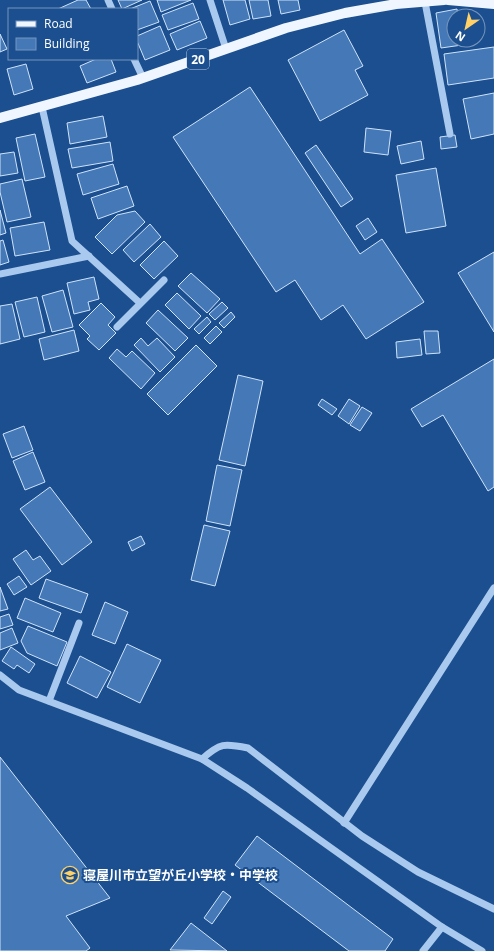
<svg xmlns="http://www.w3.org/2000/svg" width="494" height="951" font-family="'Open Sans','Noto Sans JP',sans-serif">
	<rect width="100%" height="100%" fill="#1b4f8f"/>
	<g fill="#4478b7" stroke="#cfe3fa">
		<polygon points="78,0 86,0 91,9 58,9"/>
		<polygon points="118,0 142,0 122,9"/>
		<polygon points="157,0 191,0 161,12"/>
		<polygon points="223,0 245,0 250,19 230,25"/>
		<polygon points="249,0 268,0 271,16 253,19"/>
		<polygon points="278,0 298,0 300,10 281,14"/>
		<polygon points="150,1 159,22 137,30 137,9 130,9"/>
		<polygon points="193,3 199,19 168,30 162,15"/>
		<polygon points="457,9 458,16 454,16 454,40 461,40 462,45 441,48 436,13"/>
		<polygon points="200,21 207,38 177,50 170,34"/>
		<polygon points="160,26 170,50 145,60 137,41 137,36"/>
		<polygon points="344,30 363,66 355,70 368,95 320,121 288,60"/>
		<polygon points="0,34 7,49 0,52"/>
		<polygon points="494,47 494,78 448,85 444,54"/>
		<polygon points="96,59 111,59 116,72 87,83 80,66"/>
		<polygon points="26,64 33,89 14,95 7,69"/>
		<polygon points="250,87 360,254 382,239 424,302 366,339 343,305 321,320 295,280 276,292 173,137"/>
		<polygon points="494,93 494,134 471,139 463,99"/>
		<polygon points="103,116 107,137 70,144 67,123"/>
		<polygon points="366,128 391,131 388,155 364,152"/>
		<polygon points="35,134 45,177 25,181 16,138"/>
		<polygon points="455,135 457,147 441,149 440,137"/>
		<polygon points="421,141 424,159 401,164 397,146"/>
		<polygon points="110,142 113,161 72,168 68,149"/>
		<polygon points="316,145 353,199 341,207 305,153"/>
		<polygon points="14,152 18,173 0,176 0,154"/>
		<polygon points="113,164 119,184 83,195 77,174"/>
		<polygon points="436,168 446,226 406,233 396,175"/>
		<polygon points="22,179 31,217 7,222 0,192 0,184"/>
		<polygon points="127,186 134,206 98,219 91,198"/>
		<polygon points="0,210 6,233 0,235"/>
		<polygon points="135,211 145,222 112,254 95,237 117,215"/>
		<polygon points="368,218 377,232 365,240 356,226"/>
		<polygon points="44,222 50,250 15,256 10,228"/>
		<polygon points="150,224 161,237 134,262 123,250"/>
		<polygon points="3,240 9,262 0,265 0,241"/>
		<polygon points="164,241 178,256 154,279 140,265"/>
		<polygon points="494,252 494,332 458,273"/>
		<polygon points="191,273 220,299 207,313 178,286"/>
		<polygon points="94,277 99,299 88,302 90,310 74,314 67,283"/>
		<polygon points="63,290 73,327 52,332 42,296"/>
		<polygon points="177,293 201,316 189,329 165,305"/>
		<polygon points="37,297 45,332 24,337 15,302"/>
		<polygon points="222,302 228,308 215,320 209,314"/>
		<polygon points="101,303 115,317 108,325 116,333 99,350 87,339 90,336 79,325"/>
		<polygon points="12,304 20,339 0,344 0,306"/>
		<polygon points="158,310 188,338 175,351 146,323"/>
		<polygon points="231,312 235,317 224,328 219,323"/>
		<polygon points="207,317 211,322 199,334 194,329"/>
		<polygon points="216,326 222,332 210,344 204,338"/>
		<polygon points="74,330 79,351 44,360 39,339"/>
		<polygon points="424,331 438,331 440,353 426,354"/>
		<polygon points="141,338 148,346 157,338 175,357 160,372 134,345"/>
		<polygon points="420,339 422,355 397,358 396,342"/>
		<polygon points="196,345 217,366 168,415 147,394"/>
		<polygon points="117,349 126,357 132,351 155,373 141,389 109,358"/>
		<polygon points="494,359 494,487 488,491 443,415 422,427 411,409"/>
		<polygon points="238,375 263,381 245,466 219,460"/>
		<polygon points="322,399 337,409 332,415 318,405"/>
		<polygon points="349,399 360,406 349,424 338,416"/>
		<polygon points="362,407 372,413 360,431 350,425"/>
		<polygon points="24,426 33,450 12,458 3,434"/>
		<polygon points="33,452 45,482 25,490 13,461"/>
		<polygon points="217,465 242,470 230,526 206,521"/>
		<polygon points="50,487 92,542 62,565 20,509"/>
		<polygon points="204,525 230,531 215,586 191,580"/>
		<polygon points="141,536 145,544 132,551 128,542"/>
		<polygon points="26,550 33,560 40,556 51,571 31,585 13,559"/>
		<polygon points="19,576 27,587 14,595 7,584"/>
		<polygon points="46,579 88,594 81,613 39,598"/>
		<polygon points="0,587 8,609 0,611"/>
		<polygon points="25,598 61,613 53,632 17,618"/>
		<polygon points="105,602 128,612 115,644 92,635"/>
		<polygon points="9,614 13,625 0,629 0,617"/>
		<polygon points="28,626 67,642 57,666 27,653 21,641"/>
		<polygon points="12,628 18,643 0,650 0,633"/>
		<polygon points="127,644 161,660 140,703 107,687"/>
		<polygon points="11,647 35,664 29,673 17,665 14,669 2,661"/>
		<polygon points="80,656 111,672 97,698 67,683"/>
		<polygon points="0,757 110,898 66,916 90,948 86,951 0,951"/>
		<polygon points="257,836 393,939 385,951 349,951 235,865"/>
		<polygon points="223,891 231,897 212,924 204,918"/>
		<polygon points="191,923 227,951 170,950"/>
	</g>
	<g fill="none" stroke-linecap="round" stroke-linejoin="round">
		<g stroke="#a9c9ee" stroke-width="7">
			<polyline points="108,0 112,9"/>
			<polyline points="210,0 226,49"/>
			<polyline points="425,2 450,134"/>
			<polyline points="134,59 143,78"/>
			<polyline points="42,107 72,241 140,303"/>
			<polyline points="0,274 89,256"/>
			<polyline points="117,327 164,280"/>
			<polyline points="0,675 19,690 202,759 247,788 442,927 482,951"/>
			<polyline points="49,701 79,623"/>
			<path d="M202 759C220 743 224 743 248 748L362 836 418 872 494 909"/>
			<polyline points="344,823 494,588"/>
			<polyline points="423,951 442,927"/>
		</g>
		<g stroke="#f0f6ff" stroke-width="10">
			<polyline points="448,0 494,4"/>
			<polyline points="0,118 137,80 286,28 345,13 396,4 444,0"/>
		</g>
	</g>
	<defs>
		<symbol id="school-ring" viewBox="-11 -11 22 22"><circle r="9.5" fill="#1b4f8f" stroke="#ffd166" stroke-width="1.5"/><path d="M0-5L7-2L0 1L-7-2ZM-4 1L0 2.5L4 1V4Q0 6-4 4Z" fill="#ffd166"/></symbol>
	</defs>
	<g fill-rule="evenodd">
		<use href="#school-ring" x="60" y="865" width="20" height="20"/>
	</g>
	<g text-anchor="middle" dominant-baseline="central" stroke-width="4" stroke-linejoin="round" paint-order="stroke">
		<rect fill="#1b4f8f" stroke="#bbcadd" stroke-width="1" x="187" y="49" width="22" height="20" rx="3"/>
		<g font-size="12" font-weight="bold" fill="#fff">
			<text x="198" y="59">20</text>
		</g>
		<g font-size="13" font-weight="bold" fill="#fff" stroke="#1b4f8f" text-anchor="start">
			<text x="83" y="875">寝屋川市立望が丘小学校・中学校</text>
		</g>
	</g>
	<rect x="8" y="8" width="130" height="52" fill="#1b4f8f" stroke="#7695bc"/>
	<rect x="16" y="21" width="20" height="6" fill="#f0f6ff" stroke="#7695bc"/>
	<text x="44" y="28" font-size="12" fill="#ffffff">Road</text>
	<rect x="16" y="38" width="20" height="12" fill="#4478b7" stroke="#7695bc"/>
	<text x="44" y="48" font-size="12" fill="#ffffff">Building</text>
	<g transform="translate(466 28) rotate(214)"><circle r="19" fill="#1b4f8f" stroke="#7695bc"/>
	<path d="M0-3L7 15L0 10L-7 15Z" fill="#ffd166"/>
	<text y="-6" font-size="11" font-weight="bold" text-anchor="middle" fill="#ffffff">N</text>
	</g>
</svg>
